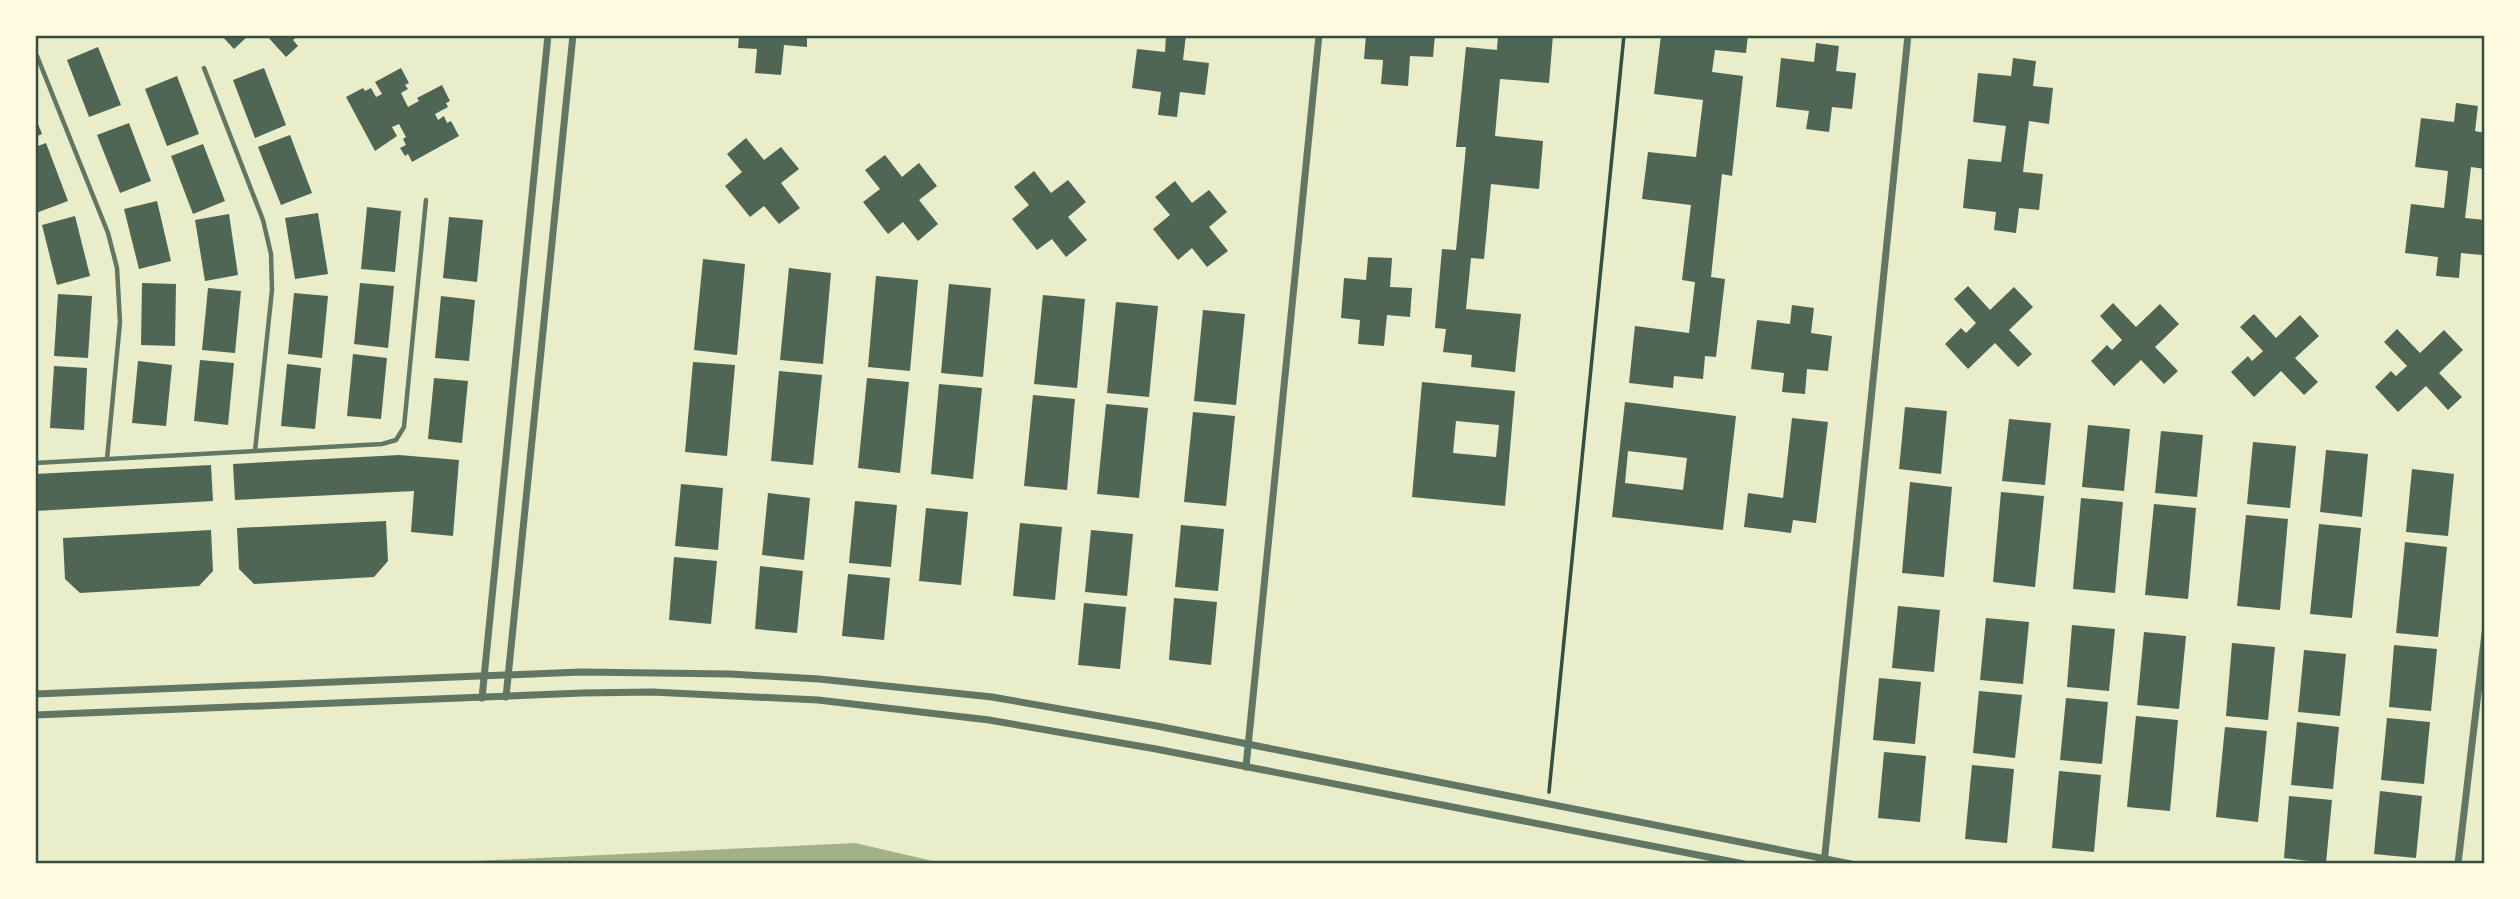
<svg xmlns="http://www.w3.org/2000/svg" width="2520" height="899" font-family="Lato,sans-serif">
	<rect width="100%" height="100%" fill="#e9edc9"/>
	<polygon fill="#a3b18a" points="855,843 946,864 410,864"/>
	<g fill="#4f6655" fill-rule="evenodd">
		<polygon points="221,35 249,35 234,49"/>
		<polygon points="266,35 299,35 293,40 298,46 286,57"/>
		<polygon points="739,35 807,35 807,47 784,45 781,75 755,73 757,49 738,48"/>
		<polygon points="1166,35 1186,35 1183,60 1209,63 1205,95 1180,92 1177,117 1158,115 1161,92 1132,88 1137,49 1165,52"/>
		<polygon points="1366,35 1435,35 1433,57 1410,56 1408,86 1381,84 1383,60 1364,59"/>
		<polygon points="1498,35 1553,35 1549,83 1500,79 1495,136 1543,141 1539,189 1491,184 1484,259 1471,258 1466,309 1521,314 1515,372 1471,367 1472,355 1443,352 1446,329 1435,328 1442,249 1456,250 1466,147 1456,147 1466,47 1497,50"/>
		<polygon points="1661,35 1748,35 1746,53 1715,50 1712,72 1743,76 1732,176 1722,174 1711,277 1725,279 1716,357 1705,356 1703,379 1674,376 1673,388 1629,383 1635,326 1689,333 1695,282 1682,280 1691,205 1642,199 1648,152 1696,157 1703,100 1654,94"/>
		<polygon points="1816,43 1839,46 1836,71 1856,73 1852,109 1832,107 1829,132 1806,129 1809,111 1776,107 1781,58 1814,62"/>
		<polygon points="98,47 121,105 89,117 67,60"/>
		<polygon points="2013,58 2036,61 2033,86 2053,88 2049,124 2029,121 2023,172 2043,174 2039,210 2019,208 2016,233 1994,230 1996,212 1963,208 1968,159 2001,162 2006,126 1973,122 1978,73 2011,76"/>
		<polygon points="264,68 286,125 255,138 233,80"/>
		<polygon points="401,68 409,83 405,85 408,89 401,93 408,107 419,101 417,98 442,85 450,101 446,103 448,107 435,114 438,120 444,116 447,123 451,121 459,136 412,162 408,154 405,156 400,148 406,145 403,139 406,137 399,124 392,127 397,136 375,151 346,97 363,88 365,91 371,88 376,97 382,94 375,82"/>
		<polygon points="177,76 199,134 167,146 145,89"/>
		<polygon points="2456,103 2478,106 2475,131 2485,133 2485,169 2471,167 2465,218 2485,220 2482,255 2461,253 2459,278 2436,276 2438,257 2405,253 2411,204 2444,208 2448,171 2415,167 2421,118 2454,122"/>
		<polygon points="35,116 42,134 35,137"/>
		<polygon points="129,123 151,181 120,193 97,135"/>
		<polygon points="290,135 312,193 281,205 258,147"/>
		<polygon points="746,138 764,160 781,147 799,169 781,183 800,208 779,224 764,206 750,217 725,186 742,172 727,154"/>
		<polygon points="46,143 68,201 36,213 35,147"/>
		<polygon points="203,144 225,201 193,214 171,156"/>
		<polygon points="885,155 902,177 919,163 937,186 919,200 938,224 918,241 903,222 888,234 863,202 880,189 865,170"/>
		<polygon points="1034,171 1051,193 1068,180 1086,202 1068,217 1087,240 1066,257 1052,239 1037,250 1012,219 1029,205 1014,187"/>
		<polygon points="1175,181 1192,203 1209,190 1227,212 1209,227 1228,251 1207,267 1192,248 1178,260 1153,229 1170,215 1155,197"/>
		<polygon points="157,201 171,261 139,269 124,209"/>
		<polygon points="367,207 401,211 395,272 361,269"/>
		<polygon points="318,213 328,274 295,279 285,218"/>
		<polygon points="229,214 238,275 205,281 195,220"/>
		<polygon points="75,216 90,276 57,285 42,225"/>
		<polygon points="449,217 483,220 477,282 443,278"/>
		<polygon points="1368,257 1392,258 1390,287 1412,288 1410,317 1387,315 1384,346 1358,344 1360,320 1341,318 1344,278 1366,280"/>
		<polygon points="703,259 745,264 737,355 694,350"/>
		<polygon points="789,268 831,273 823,364 780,360"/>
		<polygon points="876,276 918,280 910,371 868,367"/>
		<polygon points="142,283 176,284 175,346 141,345"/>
		<polygon points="360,283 394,286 388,348 354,344"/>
		<polygon points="949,284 991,288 983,377 941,373"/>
		<polygon points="1968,286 1990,310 2014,287 2033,307 2009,330 2032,354 2018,367 1995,343 1968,369 1945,344 1961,328 1966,333 1976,323 1954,299"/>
		<polygon points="208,288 241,291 235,353 202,350"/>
		<polygon points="294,293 328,296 322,358 288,354"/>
		<polygon points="58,294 92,296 88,358 54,356"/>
		<polygon points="1043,295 1085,299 1077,388 1034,384"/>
		<polygon points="441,296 475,300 469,361 435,358"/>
		<polygon points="1116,302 1158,306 1149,397 1107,393"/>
		<polygon points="2113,303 2136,327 2160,304 2179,324 2155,347 2178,371 2164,384 2141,360 2114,386 2091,361 2107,345 2112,350 2122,340 2100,316"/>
		<polygon points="1792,305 1814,308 1811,333 1832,336 1828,371 1807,369 1805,394 1782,392 1784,373 1751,369 1757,320 1790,324"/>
		<polygon points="1203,310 1245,314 1236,405 1194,401"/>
		<polygon points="2254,314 2276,338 2300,315 2319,336 2295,358 2318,382 2304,395 2281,371 2254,397 2231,372 2248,356 2252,361 2263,351 2240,327"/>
		<polygon points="2397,329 2420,353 2444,330 2463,350 2439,373 2462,397 2448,410 2426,386 2398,412 2375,387 2391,371 2396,376 2407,366 2384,342"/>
		<polygon points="353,354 387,358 381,419 347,416"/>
		<polygon points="200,360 234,363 228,425 194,421"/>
		<polygon points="138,361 172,365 166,426 132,423"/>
		<polygon points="693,362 735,365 727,456 685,452"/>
		<polygon points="287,364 321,368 315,429 281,426"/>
		<polygon points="54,366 87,368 84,430 50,428"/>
		<polygon points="779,371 822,375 813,465 771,461"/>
		<polygon points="434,378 468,381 462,443 428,439"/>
		<polygon points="867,378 909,382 900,473 858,468"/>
		<path d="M1422 382 1515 391 1505 506 1412 497ZM1456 421 1499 425 1496 457 1453 453Z"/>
		<polygon points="939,384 982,388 973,479 931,474"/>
		<polygon points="1033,395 1075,399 1067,490 1024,486"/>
		<path d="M1625 402 1736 416 1723 530 1612 517ZM1628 451 1687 458 1683 490 1625 483Z"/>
		<polygon points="1106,404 1148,408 1139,498 1097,494"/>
		<polygon points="1905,407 1947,411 1941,474 1899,469"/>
		<polygon points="1193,412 1235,416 1226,506 1184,502"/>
		<polygon points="1792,418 1828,422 1816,523 1793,520 1791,533 1744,527 1748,493 1783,498"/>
		<polygon points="2009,419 2051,423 2045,485 2002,481"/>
		<polygon points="2088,425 2130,429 2124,491 2082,487"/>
		<polygon points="2161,431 2203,435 2197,497 2155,493"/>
		<polygon points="2253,442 2296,446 2290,508 2247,504"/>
		<polygon points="2326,450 2368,454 2362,517 2320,512"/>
		<polygon points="399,455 459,460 453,536 411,532 414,491 235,500 233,464"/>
		<polygon points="211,465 213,501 35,511 35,474"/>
		<polygon points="2412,469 2454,474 2448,536 2406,532"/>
		<polygon points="1910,482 1952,487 1944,577 1902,573"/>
		<polygon points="681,484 723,488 718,550 675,546"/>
		<polygon points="2001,492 2044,496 2035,587 1993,582"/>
		<polygon points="768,493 810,498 804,560 762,555"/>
		<polygon points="2081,498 2123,502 2115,593 2073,589"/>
		<polygon points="855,501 897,505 891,567 849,563"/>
		<polygon points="2154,504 2196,508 2188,599 2145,595"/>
		<polygon points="926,508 968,512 961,585 919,581"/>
		<polygon points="2246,515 2288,519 2280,610 2237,606"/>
		<polygon points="386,521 388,561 374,577 254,584 239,569 237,528"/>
		<polygon points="1020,523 1062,527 1055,600 1013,596"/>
		<polygon points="2319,524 2361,528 2352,618 2310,614"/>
		<polygon points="1181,525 1224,529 1218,591 1175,587"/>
		<polygon points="211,530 213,571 199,586 80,593 65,579 63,538"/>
		<polygon points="1091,530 1133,534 1127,596 1085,592"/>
		<polygon points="2405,542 2447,547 2438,637 2396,633"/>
		<polygon points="674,557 717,561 711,624 669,620"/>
		<polygon points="760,566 803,571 797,633 755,629"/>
		<polygon points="848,574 890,578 884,640 842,636"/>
		<polygon points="1174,598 1217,602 1211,665 1169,660"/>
		<polygon points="1084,603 1126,607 1120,669 1078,665"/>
		<polygon points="1898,606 1940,610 1934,672 1892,668"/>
		<polygon points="1986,618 2029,622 2023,684 1980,680"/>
		<polygon points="2072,625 2115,629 2109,691 2067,687"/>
		<polygon points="2144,632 2186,636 2179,709 2137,705"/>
		<polygon points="2232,643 2275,647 2268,720 2226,716"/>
		<polygon points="2394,645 2437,649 2431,711 2389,707"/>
		<polygon points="2304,650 2346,654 2340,716 2298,712"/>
		<polygon points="1879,678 1921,682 1915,744 1873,740"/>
		<polygon points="1979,691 2022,695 2015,758 1973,753"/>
		<polygon points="2066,698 2108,702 2102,764 2060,760"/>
		<polygon points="2136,716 2178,720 2170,811 2127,807"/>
		<polygon points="2387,718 2430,722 2424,784 2381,780"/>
		<polygon points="2297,722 2339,727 2333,789 2291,785"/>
		<polygon points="2225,727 2267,731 2258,822 2216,817"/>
		<polygon points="1884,752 1926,756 1920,822 1878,818"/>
		<polygon points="1972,765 2014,769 2007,843 1965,839"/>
		<polygon points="2059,771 2101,775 2094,852 2052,848"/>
		<polygon points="2380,791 2422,796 2416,858 2374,854"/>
		<polygon points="2289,796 2332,800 2326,863 2284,858"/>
	</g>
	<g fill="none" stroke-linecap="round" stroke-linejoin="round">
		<polyline stroke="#344e41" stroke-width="3.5" points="1549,792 1624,35"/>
		<g stroke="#617663" stroke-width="4.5">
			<polyline points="37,56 108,233 117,268 120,322 107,459"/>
			<polyline points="204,68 263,220 271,254 272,290 255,451"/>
			<polyline points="35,463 382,444 396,440 404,427 426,200"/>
		</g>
		<g stroke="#617663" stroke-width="7">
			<polyline points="35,694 581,672 730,674 819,679 992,697 1157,726 1851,864"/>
			<polyline points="506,697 573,35"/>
			<polyline points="482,698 548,35"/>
			<polyline points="35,715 582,693 652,692 818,700 989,720 1156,749 1744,864"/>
			<polyline points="1246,767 1319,35"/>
			<polyline points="1824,864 1908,35"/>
			<polyline points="2458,864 2485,633"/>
		</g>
	</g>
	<rect width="2520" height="899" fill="none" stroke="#fefae0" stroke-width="74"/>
	<rect x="37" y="37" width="2446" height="825" fill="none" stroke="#344e41" stroke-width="2.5"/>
</svg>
